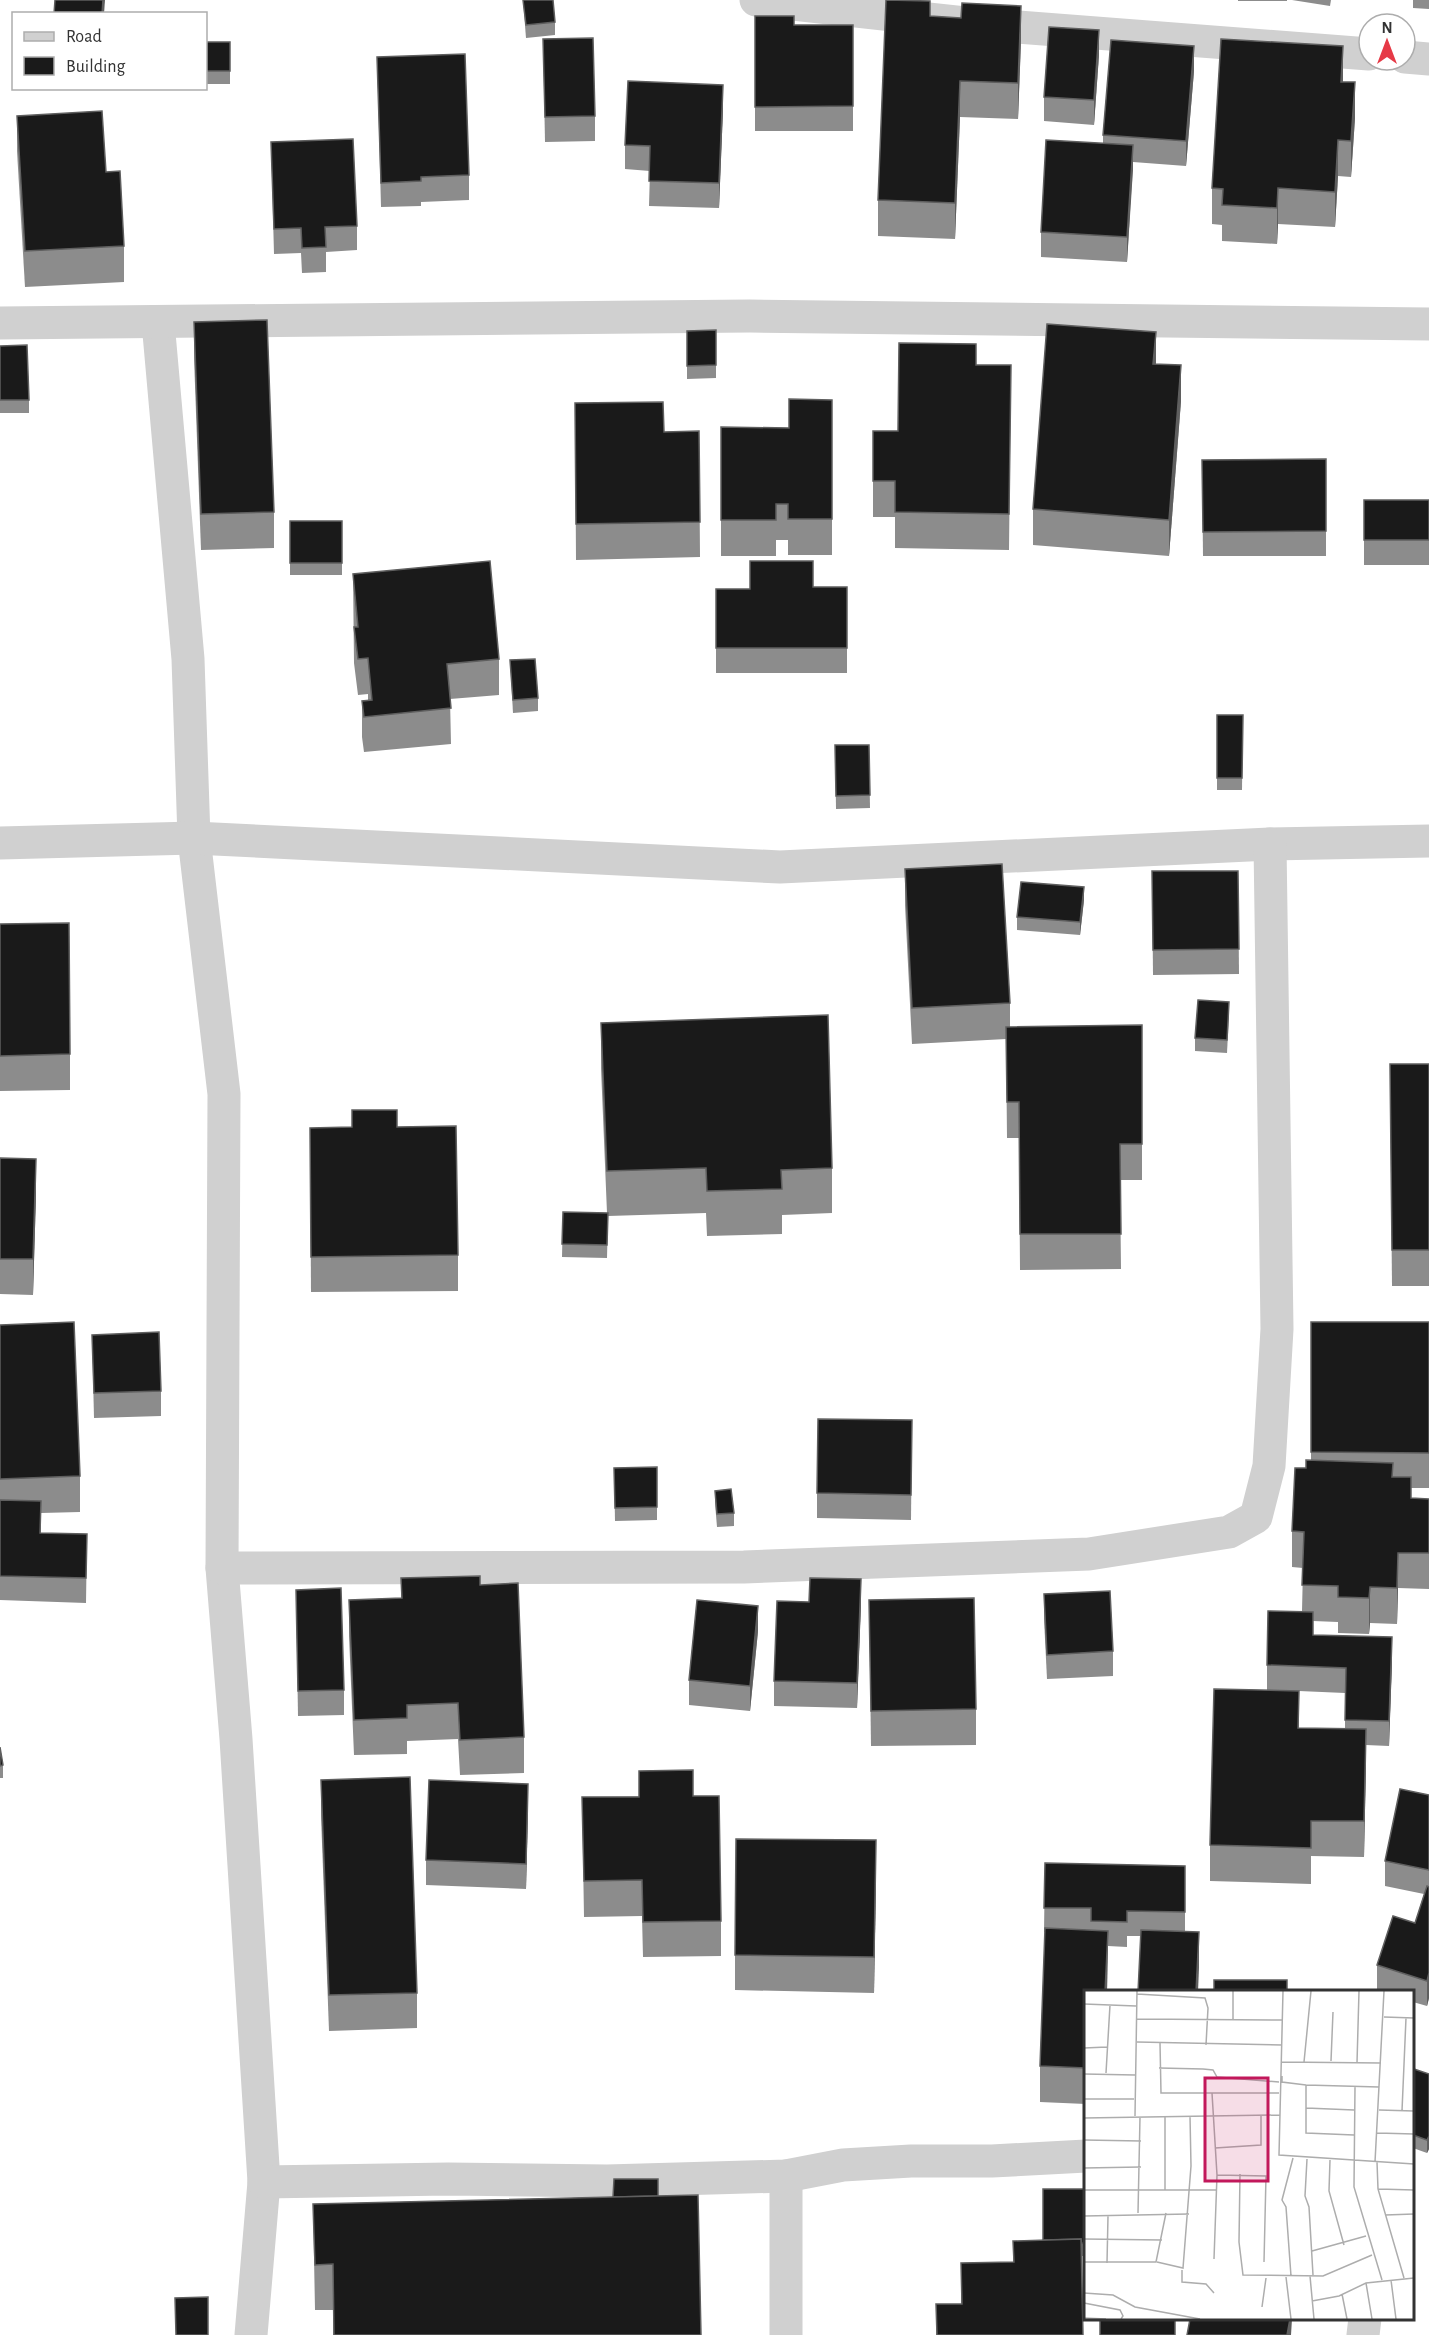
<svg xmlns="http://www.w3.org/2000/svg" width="1429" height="2335" font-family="'Alegreya Sans',sans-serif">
	<rect width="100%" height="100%" fill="#fff"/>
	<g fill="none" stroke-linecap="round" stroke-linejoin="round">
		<g stroke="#d0d0d0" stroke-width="33">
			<polyline points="756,0 965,23 1369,54"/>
			<polyline points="1405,57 1429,59"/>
			<polyline points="158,322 188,659 194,838 224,1094 222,1568 236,1739 264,2182 251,2335"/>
			<polyline points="0,323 750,316 1429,324"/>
			<polyline points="0,843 194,838 780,867 1270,844 1429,841"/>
			<polyline points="222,1568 744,1567 1089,1554 1229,1532 1256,1517 1269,1466 1277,1329 1270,844"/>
			<polyline points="264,2182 448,2179 607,2181 786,2176 843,2165 911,2161 992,2161 1086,2156"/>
			<polyline points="786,2335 786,2176"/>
			<polyline points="1363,2335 1365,2318"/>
		</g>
	</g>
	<g fill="#8c8c8c" fill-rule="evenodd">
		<polygon points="523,0 553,0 555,22 555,35 526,38"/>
		<rect x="1238" y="0" width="49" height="1"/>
		<polygon points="1292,0 1331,0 1330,6"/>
		<polygon points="1413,0 1429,0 1429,9 1413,8"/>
		<polygon points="755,16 794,25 853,25 853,131 755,131"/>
		<polygon points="930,16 1021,41 1018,119 960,117 955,239 878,236 878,200"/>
		<polygon points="543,39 595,116 595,141 545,142"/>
		<rect x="206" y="42" width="24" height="42"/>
		<polygon points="1099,55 1094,125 1044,121 1044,97"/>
		<polygon points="377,57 469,175 469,200 421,202 421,206 381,207"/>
		<polygon points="1194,71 1186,166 1133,162 1127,262 1041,257 1041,232 1103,144 1103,135"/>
		<polygon points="1343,82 1355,118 1351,177 1338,176 1335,227 1278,224 1277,244 1222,241 1222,225 1212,224 1212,188"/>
		<polygon points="723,110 719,208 649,206 650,171 625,169 625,145"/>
		<polygon points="17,116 106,172 124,246 124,282 25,287 17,151"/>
		<polygon points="271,142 357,226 357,250 326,252 326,272 302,273 301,253 274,254"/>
		<polygon points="194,322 274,512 274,548 201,550 194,358"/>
		<polygon points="716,330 716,378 687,379 687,331"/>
		<polygon points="0,346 29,400 29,413 0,413"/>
		<polygon points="1156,364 1181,401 1169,556 1033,545 1033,509"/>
		<polygon points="976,365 1011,365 1009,550 895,548 895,517 873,517 873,431 898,431"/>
		<polygon points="832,400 832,555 788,555 788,540 776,540 776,556 721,556 721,427 789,428"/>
		<polygon points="575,403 664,432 699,431 700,557 576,560"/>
		<polygon points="1326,459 1326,556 1203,556 1202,460"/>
		<polygon points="1429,500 1429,565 1364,565 1364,540"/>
		<rect x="290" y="521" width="52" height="54"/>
		<polygon points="353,574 499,659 499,695 450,699 451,744 364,752 362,737 362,701 368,700 368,694 358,695 354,663"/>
		<polygon points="813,587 847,587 847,673 716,673 716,589 750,589"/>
		<polygon points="510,660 538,698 538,711 513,713"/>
		<polygon points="1217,715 1243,715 1242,790 1217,790"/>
		<polygon points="835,745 869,745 870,808 836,809"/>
		<polygon points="905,869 1010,1003 1010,1027 1142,1025 1142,1180 1120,1180 1121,1269 1020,1270 1019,1138 1007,1138 1006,1039 912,1044 905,905"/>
		<polygon points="1152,871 1238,871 1239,974 1153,975"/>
		<polygon points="1084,900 1080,935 1017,930 1017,917"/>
		<polygon points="0,924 70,1054 70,1090 0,1091"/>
		<polygon points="1229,1015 1227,1053 1195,1051 1195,1038"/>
		<polygon points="601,1023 832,1168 832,1213 782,1215 782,1234 707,1236 706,1213 608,1216 607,1258 562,1257 563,1212 607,1213 601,1068"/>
		<polygon points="1390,1064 1429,1064 1429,1286 1392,1286"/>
		<polygon points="397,1127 458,1255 458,1291 311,1292 310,1128"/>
		<polygon points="0,1158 36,1195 33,1295 0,1294"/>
		<path d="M1311 1322H1429V1488H1411V1498L1429 1499V1589L1398 1588 1397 1624 1370 1623 1369 1634 1338 1633V1622L1313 1621V1635L1392 1662 1389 1746 1366 1745 1364 1857 1311 1856V1884L1210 1881V1845L1267 1690V1665L1302 1611 1303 1568 1292 1567V1531L1306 1468 1311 1460ZM1299 1691 1345 1693V1729L1299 1728Z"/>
		<polygon points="0,1325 80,1476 80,1512 41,1513 41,1533 87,1534 86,1603 0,1600"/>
		<polygon points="92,1335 161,1391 161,1416 94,1418"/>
		<polygon points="912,1420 911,1520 817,1518 817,1493"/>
		<polygon points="657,1467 657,1520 615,1521 614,1468"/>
		<polygon points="715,1491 734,1513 734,1526 717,1527 715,1503"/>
		<polygon points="401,1578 480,1585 524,1737 524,1773 460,1775 458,1739 407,1741 407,1754 354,1755 349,1636 349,1600 401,1598"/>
		<polygon points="296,1590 344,1690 344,1715 298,1716"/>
		<polygon points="1044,1594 1113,1651 1113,1676 1047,1679 1044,1619"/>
		<polygon points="869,1600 976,1709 976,1745 871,1746"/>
		<polygon points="861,1604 857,1708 774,1706 774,1681"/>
		<polygon points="758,1631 750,1711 689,1705 689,1680"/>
		<polygon points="0,1747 3,1765 3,1778 0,1778"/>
		<polygon points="321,1780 417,1993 417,2028 329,2031 321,1816"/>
		<polygon points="1429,1795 1429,1998 1427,2006 1413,2002 1413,1992 1381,1992 1377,1990 1377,1965 1415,1923 1424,1894 1385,1886 1385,1861"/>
		<polygon points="693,1796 721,1921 721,1956 643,1957 642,1916 584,1917 582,1797"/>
		<polygon points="528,1808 526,1889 426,1885 426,1860"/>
		<polygon points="1045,1863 1185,1866 1185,1932 1199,1968 1140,1936 1127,1936 1127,1947 1108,1946 1107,1992 1086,1992 1086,2104 1040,2102 1040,2066 1045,1932 1044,1932"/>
		<polygon points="876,1876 874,1993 735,1990 735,1955"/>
		<polygon points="1413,2074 1429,2074 1429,2149 1427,2153 1413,2148"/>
		<polygon points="1084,2189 1084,2256 1081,2256 1083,2335 936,2335 936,2304 961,2304 961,2263 1013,2262 1013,2241 1043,2240"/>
		<polygon points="658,2196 701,2335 333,2335 333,2310 315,2310 313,2204"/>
	</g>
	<g fill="#5f5f5f">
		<polygon points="103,0 105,0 104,14 102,14"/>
		<polygon points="1021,6 1021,41 1018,119 1018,83"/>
		<polygon points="1099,30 1099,55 1094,125 1094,100"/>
		<polygon points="1194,46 1194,71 1186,166 1186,141"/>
		<polygon points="1343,46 1343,82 1341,82"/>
		<polygon points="960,81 960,117 955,239 955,203"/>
		<polygon points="1355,82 1355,118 1351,177 1351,141"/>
		<polygon points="723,85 723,110 719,208 719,183"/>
		<polygon points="1338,140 1338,176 1335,227 1335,192"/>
		<polygon points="1133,145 1133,170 1127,262 1127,237"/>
		<polygon points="1278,188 1278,224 1277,244 1277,208"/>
		<polygon points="1156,332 1156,368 1153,364"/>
		<polygon points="1181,365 1181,401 1169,556 1169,520"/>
		<polygon points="1084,887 1084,900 1080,935 1080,922"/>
		<polygon points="36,1159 36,1195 33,1295 33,1259"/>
		<polygon points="1398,1553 1398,1588 1397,1624 1397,1588"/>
		<polygon points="861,1579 861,1604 857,1708 857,1683"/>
		<polygon points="1370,1587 1370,1623 1369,1634 1369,1598"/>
		<polygon points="758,1606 758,1631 750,1711 750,1686"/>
		<polygon points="1392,1637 1392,1662 1389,1746 1389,1721"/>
		<polygon points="1366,1729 1366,1765 1364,1857 1364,1821"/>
		<polygon points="528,1784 528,1808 526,1889 526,1864"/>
		<polygon points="876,1840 876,1876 874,1993 874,1957"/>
		<polygon points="1108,1931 1107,1992 1105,1992"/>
		<polygon points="1199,1932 1199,1968 1198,1992 1196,1992"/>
		<polygon points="1429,1973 1429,1998 1427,2006 1427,1981"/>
		<polygon points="1429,2136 1429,2149 1427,2153 1427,2140"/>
		<polygon points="1290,2319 1292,2319 1291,2335 1287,2335"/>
	</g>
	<g fill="#1a1a1a" stroke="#5f5f5f" stroke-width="1.5">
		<polygon points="55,0 103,0 102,14 54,14"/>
		<polygon points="523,0 553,0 555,22 526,25"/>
		<polygon points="886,0 930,1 930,16 961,18 962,3 1021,6 1018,83 960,81 955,203 878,200"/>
		<polygon points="755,16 794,16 794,25 853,25 853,106 755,107"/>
		<polygon points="1049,27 1099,30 1094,100 1044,97"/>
		<polygon points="593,38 595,116 545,117 543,39"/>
		<polygon points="1221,39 1343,46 1341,82 1355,82 1351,141 1338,140 1335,192 1278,188 1277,208 1222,205 1223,189 1212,188"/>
		<polygon points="1111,40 1194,46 1186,141 1103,135"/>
		<rect x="206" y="42" width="24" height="29"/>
		<polygon points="465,54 469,175 421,177 421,181 381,183 377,57"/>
		<polygon points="628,81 723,85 719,183 649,181 650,146 625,145"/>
		<polygon points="102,111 106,172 120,171 124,246 25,251 17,116"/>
		<polygon points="353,139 357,226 325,227 326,247 302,248 301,228 274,229 271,142"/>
		<polygon points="1046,140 1133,145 1127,237 1041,232"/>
		<polygon points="267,320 274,512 201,514 194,322"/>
		<polygon points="1047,324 1156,332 1153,364 1181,365 1169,520 1033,509"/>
		<polygon points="716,330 716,365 687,366 687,331"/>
		<polygon points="899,343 976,344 976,365 1011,365 1009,514 895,512 895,481 873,481 873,431 898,431"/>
		<polygon points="27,345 29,400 0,400 0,346"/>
		<polygon points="789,399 832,400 832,519 788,519 788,504 776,504 776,520 721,520 721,427 789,428"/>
		<polygon points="663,402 664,432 699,431 700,522 576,524 575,403"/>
		<polygon points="1326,459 1326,531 1203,532 1202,460"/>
		<rect x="1364" y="500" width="65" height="40"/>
		<rect x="290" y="521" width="52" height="42"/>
		<polygon points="490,561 499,659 447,664 451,708 364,717 362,701 372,700 368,658 358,659 354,627 358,627 353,574"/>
		<polygon points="750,561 813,561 813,587 847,587 847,648 716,648 716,589 750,589"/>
		<polygon points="535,659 538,698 513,700 510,660"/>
		<polygon points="1217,715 1243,715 1242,778 1217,778"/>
		<polygon points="835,745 869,745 870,795 836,796"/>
		<polygon points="1002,864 1010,1003 912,1008 905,869"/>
		<polygon points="1152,871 1238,871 1239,949 1153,950"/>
		<polygon points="1021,882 1084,887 1080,922 1017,917"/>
		<polygon points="69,923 70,1054 0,1056 0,924"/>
		<polygon points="1198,1000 1229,1002 1227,1040 1195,1038"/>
		<polygon points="828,1015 832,1168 781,1170 782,1189 707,1191 706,1168 607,1171 601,1023"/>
		<polygon points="1142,1025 1142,1144 1120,1144 1121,1234 1020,1234 1019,1102 1007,1102 1006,1027"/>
		<polygon points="1390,1064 1429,1064 1429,1250 1392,1250"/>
		<polygon points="352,1110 397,1110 397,1127 456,1126 458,1255 311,1257 310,1128 352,1127"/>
		<polygon points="0,1158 36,1159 33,1259 0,1259"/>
		<polygon points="563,1212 608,1213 607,1245 562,1244"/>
		<polygon points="74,1322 80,1476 0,1479 0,1325"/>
		<polygon points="1311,1322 1429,1322 1429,1453 1311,1452"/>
		<polygon points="159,1332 161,1391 94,1393 92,1335"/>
		<polygon points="818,1419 912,1420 911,1495 817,1493"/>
		<polygon points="1306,1460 1393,1463 1392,1477 1411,1477 1411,1498 1429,1499 1429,1553 1398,1553 1397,1588 1370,1587 1369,1598 1338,1597 1338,1586 1302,1585 1304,1532 1292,1531 1295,1468 1306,1468"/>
		<polygon points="657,1467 657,1507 615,1508 614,1468"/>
		<polygon points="731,1489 734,1513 717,1514 715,1491"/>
		<polygon points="0,1500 41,1501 40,1533 87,1534 86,1578 0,1576"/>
		<polygon points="480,1576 480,1585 518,1583 524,1737 460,1740 458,1703 407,1705 407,1718 354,1720 349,1600 402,1598 401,1578"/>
		<polygon points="810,1578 861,1579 857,1683 774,1681 777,1601 809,1602"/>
		<polygon points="341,1588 344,1690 298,1691 296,1590"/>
		<polygon points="1110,1591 1113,1651 1047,1655 1044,1594"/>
		<polygon points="974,1598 976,1709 871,1711 869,1600"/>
		<polygon points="697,1600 758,1606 750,1686 689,1680"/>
		<polygon points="1268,1611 1313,1612 1313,1635 1392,1637 1389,1721 1345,1720 1346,1668 1267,1665"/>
		<polygon points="1214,1689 1299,1691 1298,1728 1366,1729 1364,1821 1311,1821 1311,1848 1210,1845"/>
		<polygon points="0,1747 3,1765 0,1766"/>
		<polygon points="693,1770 693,1796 719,1796 721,1921 643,1922 642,1880 584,1881 582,1797 639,1797 639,1771"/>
		<polygon points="410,1777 417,1993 329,1995 321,1780"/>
		<polygon points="429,1780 528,1784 526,1864 426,1860"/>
		<polygon points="1400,1789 1429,1795 1429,1870 1385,1861"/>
		<polygon points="736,1839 876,1840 874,1957 735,1955"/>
		<polygon points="1045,1863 1185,1866 1185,1912 1127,1911 1127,1922 1091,1921 1091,1908 1044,1908"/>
		<polygon points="1427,1886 1429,1887 1429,1973 1427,1981 1377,1965 1393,1916 1415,1923"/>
		<polygon points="1045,1928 1108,1931 1105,1992 1086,1992 1086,2068 1040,2066"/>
		<polygon points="1141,1930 1199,1932 1196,1992 1138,1992"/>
		<rect x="1214" y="1980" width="73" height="12"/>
		<polygon points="1414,2069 1429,2074 1429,2136 1427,2140 1413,2135 1413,2074"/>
		<polygon points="614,2179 658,2179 658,2196 613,2197"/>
		<polygon points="1043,2189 1084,2189 1084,2243 1081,2243 1081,2239 1043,2240"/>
		<polygon points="698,2195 701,2335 334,2335 333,2264 315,2265 313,2204"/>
		<polygon points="1081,2239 1083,2335 937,2335 936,2304 962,2304 961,2263 1014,2262 1013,2241"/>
		<polygon points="208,2297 208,2335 176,2335 175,2298"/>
		<rect x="1100" y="2319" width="75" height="16"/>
		<polygon points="1190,2319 1290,2319 1287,2335 1187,2335"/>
	</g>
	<g transform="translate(1084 1990)">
		<rect width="330" height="330" fill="#fff"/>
		<path fill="none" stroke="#adadad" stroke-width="1.5" d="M199 1 195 165 330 174M53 4 121 8 124 18 122 55M0 14 52 16M300 27 330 28M52 29 199 30M149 29V1M53 52 198 55M76 53 77 103H195M0 58 23 57M247 71 249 22M197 72 297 73M220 72 227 1M273 73 275 1M75 78 119 79 129 80 133 87 195 92M22 83 26 15M0 84 51 85M198 86V92L222 95 295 97M222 95V143L270 145M271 97 270 197 298 290M128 103 133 185 130 269M0 109H50M222 118 270 120M295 120 330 121M318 121 322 28M51 126 53 1M81 127V200M0 128 196 125M293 143 330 144M0 150 57 151M131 158 177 155V126M223 169 221 206 225 217 229 285M246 170 245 201 260 255M291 172 300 1M293 172 294 199 320 288M0 178 57 177M156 184 155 252 159 285 239 286 288 265M133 185 182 186 180 272M294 199 330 200M0 200H132M54 223 56 127M301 225 330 224M0 226 105 224M0 249 78 250M228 261 282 246M0 272H72L82 223M73 272 99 278 107 176 106 126M23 273 24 226M98 280V292L122 294 130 303M207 286 202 217 198 210 209 168M226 286 230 329M202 287 207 329M307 290 312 329M282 293 288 329M0 303 29 305 51 317 116 329M258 304 263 329M228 311 255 306 282 293 330 288M0 313 36 320 39 326 37 329M178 317 182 288M0 328 22 329"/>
		<path fill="#c2185b" fill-opacity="0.15" stroke="#c2185b" stroke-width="3" d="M121 88H184V191H121Z"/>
		<rect width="330" height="330" fill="none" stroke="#333" stroke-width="3"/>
	</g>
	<rect x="12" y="12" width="195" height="78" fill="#ffffff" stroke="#adadad" stroke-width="1.5"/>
	<rect x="24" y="32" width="30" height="9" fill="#d0d0d0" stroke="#adadad" stroke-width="1.5"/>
	<text x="66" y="42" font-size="18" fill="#333333">Road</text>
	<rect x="24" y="57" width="30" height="18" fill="#1a1a1a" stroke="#adadad" stroke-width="1.5"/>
	<text x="66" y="72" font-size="18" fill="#333333">Building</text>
	<g transform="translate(1387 42)"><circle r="28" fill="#ffffff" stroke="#adadad" stroke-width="1.5"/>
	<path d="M0-4.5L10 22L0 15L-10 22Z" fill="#e63946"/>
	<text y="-9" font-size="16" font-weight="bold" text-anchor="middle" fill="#333333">N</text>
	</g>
</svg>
